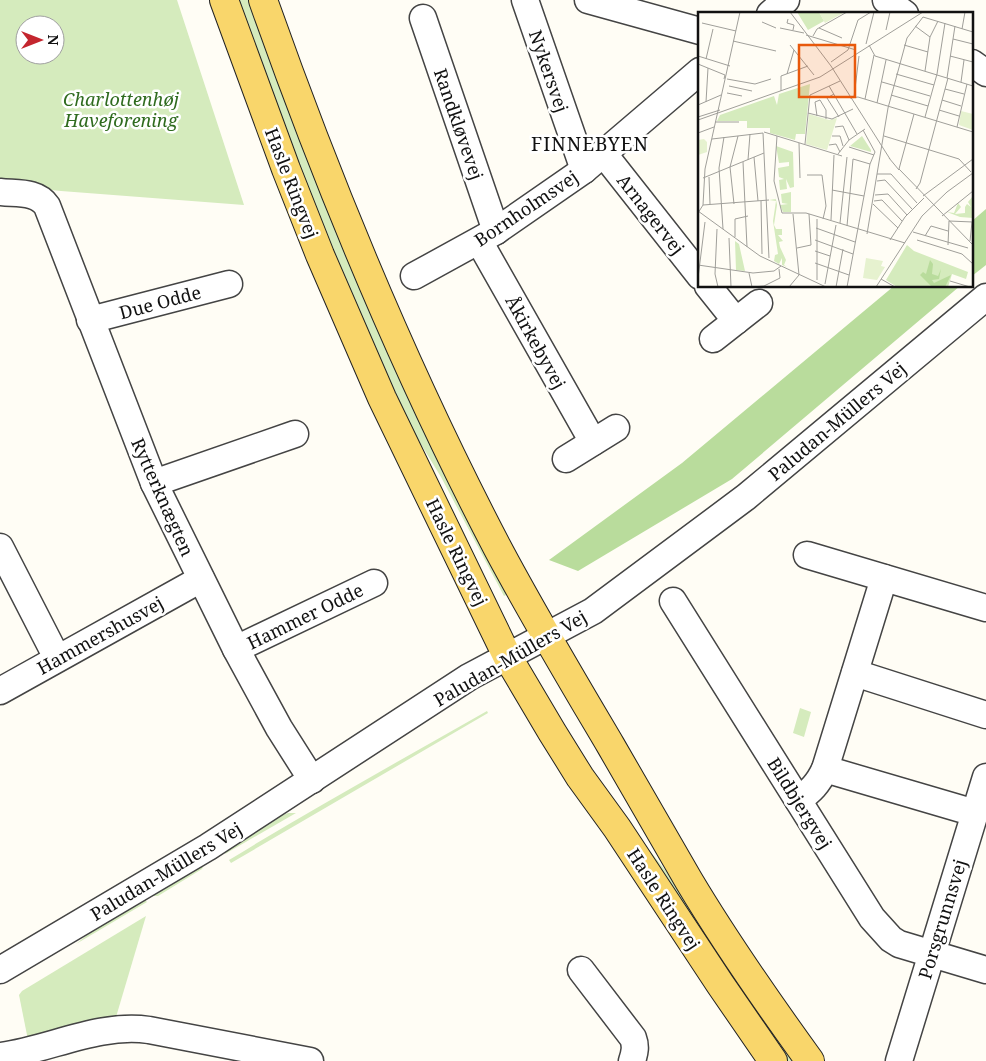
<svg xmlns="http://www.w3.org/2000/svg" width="986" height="1061" font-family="'Noto Serif',serif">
	<rect width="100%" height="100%" fill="#fffdf5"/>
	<g fill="#d5ebbd" fill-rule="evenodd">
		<path d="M0 0H177L244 205 61 191 0 185ZM25 25H55V55H25Z"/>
		<polygon points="235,0 252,0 510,593 504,596 441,477 403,415 323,236"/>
		<polygon points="800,708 811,712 804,737 793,733"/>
		<path d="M487 711 488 713 231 863 229 860C314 808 401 760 487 711Z"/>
		<polygon points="288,813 296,813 225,854 228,847 278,817"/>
		<polygon points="637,838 654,856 690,902 799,1061 786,1061"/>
		<polygon points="202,866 203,867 202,869 158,896 154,896 153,894 194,867"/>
		<polygon points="143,898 147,902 76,944 102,923"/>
		<polygon points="146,916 116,1017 28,1040 19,995 22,991"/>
	</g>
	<g fill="#b9dc9c">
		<polygon points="986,209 986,265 972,276 972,221"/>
		<polygon points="894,286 960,286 732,479 578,571 549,560 682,463"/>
	</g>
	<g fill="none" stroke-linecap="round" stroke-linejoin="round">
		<defs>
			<g id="minor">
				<polyline points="525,0 584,170"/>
				<polyline points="588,0 700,31"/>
				<polyline points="886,0 905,14"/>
				<polyline points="770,14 786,0"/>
				<polyline points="423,18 496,231"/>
				<polyline points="972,63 986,73"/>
				<polyline points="603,153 700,276"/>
				<path d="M0 192C17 194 37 191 47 206L154 483 236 649 279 728 312 780"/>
				<polyline points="479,241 593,442"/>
				<polyline points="414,276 496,231 584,170 700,71"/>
				<polyline points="708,286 736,321"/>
				<polyline points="90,320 229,284"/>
				<polyline points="713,339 759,303"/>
				<polyline points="566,459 616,428"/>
				<polyline points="154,483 295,434"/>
				<polyline points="0,547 57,658"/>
				<polyline points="807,555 986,608"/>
				<polyline points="673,601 872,918 891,939 899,944 986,970"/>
				<polyline points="236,649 374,583"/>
				<polyline points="855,673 986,715"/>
				<polyline points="0,691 201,579"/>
				<polyline points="825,769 975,813"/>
				<path d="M798 800C811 791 818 784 825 769L884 578"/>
				<polyline points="0,970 208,847 469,677 593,611 746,497 986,297"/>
				<path d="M581 970 633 1038C636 1046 635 1052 632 1061"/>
				<path d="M1 1056C51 1049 98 1023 149 1030L310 1061"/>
				<polyline points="899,1061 986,777"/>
			</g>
			<g id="major">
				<polyline points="224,0 286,169 320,255 382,398 507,656 552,732 580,777 617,828 720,984 773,1061"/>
				<path d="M263 0C329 187 405 371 497 547 533 615 572 680 611 746 637 791 663 836 689 881 726 943 768 1003 810 1061"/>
			</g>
		</defs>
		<use href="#minor" stroke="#444" stroke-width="29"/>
		<use href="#major" stroke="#222" stroke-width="30"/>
		<use href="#minor" stroke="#fff" stroke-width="26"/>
		<use href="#major" stroke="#f9d66b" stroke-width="28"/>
	</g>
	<g text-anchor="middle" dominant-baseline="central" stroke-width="5" stroke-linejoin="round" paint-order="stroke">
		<g font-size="18" fill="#111" stroke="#fff">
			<text transform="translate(549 71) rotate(71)">Nykersvej</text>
			<text transform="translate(459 124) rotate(71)">Randkløvevej</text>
			<text transform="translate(292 183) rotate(69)">Hasle Ringvej</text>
			<text transform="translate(526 208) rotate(-34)">Bornholmsvej</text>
			<text transform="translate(651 214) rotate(52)">Arnagervej</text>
			<text transform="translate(160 302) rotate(-15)">Due Odde</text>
			<text transform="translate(536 342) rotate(61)">Åkirkebyvej</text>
			<text transform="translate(837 421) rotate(-40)">Paludan-Müllers Vej</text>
			<text transform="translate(163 497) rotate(66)">Rytterknægten</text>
			<text transform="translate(457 552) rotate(64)">Hasle Ringvej</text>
			<text transform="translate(305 616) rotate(-26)">Hammer Odde</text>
			<text transform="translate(100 635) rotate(-29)">Hammershusvej</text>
			<text transform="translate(510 658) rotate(-30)">Paludan-Müllers Vej</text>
			<text transform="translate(800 803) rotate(58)">Bildbjergvej</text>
			<text transform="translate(166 871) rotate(-31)">Paludan-Müllers Vej</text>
			<text transform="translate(664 899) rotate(57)">Hasle Ringvej</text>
			<text transform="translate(942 919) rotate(-73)">Porsgrunnsvej</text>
		</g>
		<g font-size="18" font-style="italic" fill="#2f6b1f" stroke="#fff">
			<text x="121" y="99">Charlottenhøj<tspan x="121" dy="21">Haveforening</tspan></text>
		</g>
		<g font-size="19" letter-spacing="1" fill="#111" stroke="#fff">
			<text x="590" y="144">FINNEBYEN</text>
		</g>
	</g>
	<g transform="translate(698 12)">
		<rect width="275" height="275" fill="#fffdf5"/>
		<path d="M99 0H121L126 9 110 18ZM112 72 107 122H98L97 128 72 121V116H49V109H19L22 103 76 84 79 93 81 82ZM164 124 173 138V140L152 134ZM78 134 95 140 96 175 92 176 88 167 89 177 82 178 81 168 86 167 81 165 80 156 91 154V150L81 151ZM93 180V200H85L82 193 90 192 84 191 83 182ZM77 182 79 193 76 213 78 217H84V223H80L85 229 81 230 82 235 88 248 86 253 89 255 84 253V246L81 252 76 249 77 243 80 242 75 209 78 189 71 188 78 187ZM275 184V206L262 205 249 200 256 201 260 191 263 195 257 202 267 201V195L269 192 273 195 270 190ZM37 229 41 232 47 259 38 258ZM209 233 216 239 270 260 268 267 254 262 250 275H199L188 268Z" fill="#d5ebbd"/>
		<path d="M232 248 235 252 234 262 240 264 243 257 241 267 234 268 236 271 253 263 247 275H234L222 263 225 260 228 262Z" fill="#b9dc9c"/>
		<path d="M121 0H147L127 11ZM263 99 275 102V118L261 113ZM111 102 131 108 139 106 129 138 108 132ZM6 127 9 130V140L0 143V128ZM168 246 185 249 183 254 187 255 179 268 165 266Z" fill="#e6f2cf"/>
		<path fill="none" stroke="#a09f9a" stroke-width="1" d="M92 0 133 54 192 147M90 7 89 11 96 13 95 18M64 10 78 16M4 11 38 19M217 14 232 25M82 16 106 21M121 16 144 26M264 17 267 0M188 18 192 0M108 23 158 38M115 24 119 17 149 0M255 27 275 32M35 29 78 39M168 32 176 0M92 33 116 63M171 33 177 44 275 74M206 33 230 40M0 44 32 54M252 44 275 50M8 47 15 17M133 50 150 38 160 8 173 0M0 52 27 63 26 67M227 59 232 25 240 9M89 62 96 38M198 62 236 73M249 66 257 14M29 67 57 72 73 67M184 70 232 84M263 70 266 48M31 74 54 79M131 74 159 122M247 77 266 82M83 79V64L110 54M29 81 44 84M136 82 129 86 141 105M193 83 230 94M156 85 161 44M152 86 160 85 275 120M167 87 176 43M244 88 263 94M8 90 10 56M179 91 188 48M0 93 23 83M241 98 261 104M110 101 134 107 155 97M119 104 117 90 122 88 128 98V107M0 105 22 98M227 105 239 62 247 11M0 108 122 65 225 0M17 110H41M137 115 145 114 151 128M259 115 269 72M66 120 144 144M0 121 16 115M79 124 76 169 84 201H108L207 231M134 124H142L145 134M186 124 261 147 273 160M14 127 65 121 71 246M101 131 102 166M107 132 112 83 142 69M131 133 138 132 142 140M151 135 176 143M140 142 151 128 167 117M56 145 60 189M191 146 201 158M155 147 172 152M50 148 52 122M45 150 49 235M201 157 275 233M201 157 216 102M179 162H193L219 191M109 163H124L128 194 125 207M11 165 12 192M5 166 66 141M179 169 187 168 214 197M218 177 222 171 250 66M134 178 166 184M152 181 155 147M177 183 190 182 209 203M225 184 275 147M63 189 64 242M176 189 184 188 204 209M36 192 32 155 40 124M175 192 200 216M5 193 71 188M0 199 62 244 128 275M0 201 5 193 7 157 42 0M95 202 101 263M244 204 275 179M133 208 136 143M142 211 149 145M149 214 152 181M118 216 157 230M19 217 17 262 20 275M25 217 21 156 26 125M215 220 270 236M169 222 190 96 209 26 225 5 275 20M227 224 233 214 250 219M37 225V207L50 204M31 226 33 275M117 228 155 242M192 228 207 205 226 186M219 228 264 242 275 252M272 229 274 210M250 233 251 209 275 210M99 236 113 233 111 202M117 239 132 244M117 251 151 263M0 253 55 261 76 259 83 254M51 261 54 275 66 274 82 266 81 257M0 266 7 210M183 267 197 275M119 268V207M252 269 272 275M127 272 138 213M91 275 101 263M138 275 145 237M149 275 172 152 177 140 165 118M178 275 224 204 249 180 275 161"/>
		<path fill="#e8590c" fill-opacity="0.15" stroke="#e8590c" stroke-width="2.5" d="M101 33H157V85H101Z"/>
		<rect width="275" height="275" fill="none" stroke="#111" stroke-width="2.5"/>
	</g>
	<g transform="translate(40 40) rotate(90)"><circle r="24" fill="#ffffff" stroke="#a0a0a0"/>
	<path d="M0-4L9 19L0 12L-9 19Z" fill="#c4262e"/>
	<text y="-8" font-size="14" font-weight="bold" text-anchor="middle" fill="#111111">N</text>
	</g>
</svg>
